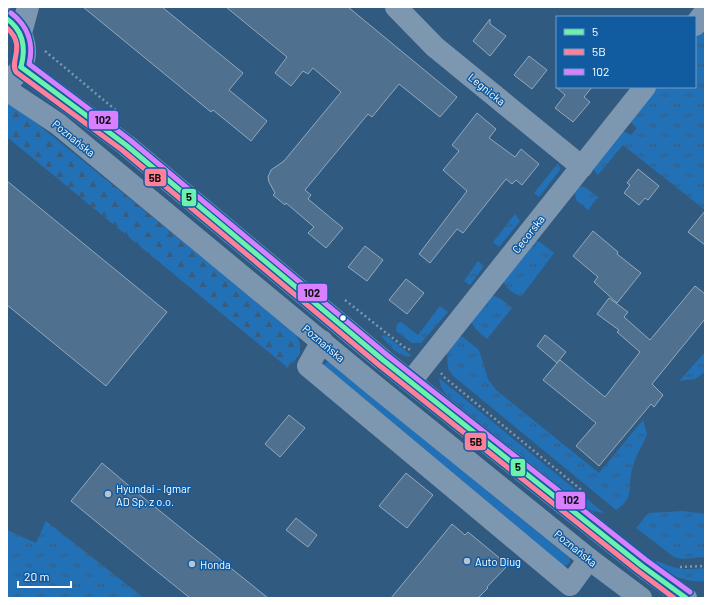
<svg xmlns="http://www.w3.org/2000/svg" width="712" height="605" font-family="Barlow,sans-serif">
	<defs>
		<pattern id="grass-tufts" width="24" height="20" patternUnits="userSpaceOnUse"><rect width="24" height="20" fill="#2270b6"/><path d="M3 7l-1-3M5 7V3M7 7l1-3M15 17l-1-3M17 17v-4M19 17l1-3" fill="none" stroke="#395c7c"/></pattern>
		<pattern id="forest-firs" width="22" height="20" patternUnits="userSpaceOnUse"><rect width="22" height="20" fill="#2270b6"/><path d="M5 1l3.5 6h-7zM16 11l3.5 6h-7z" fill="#395c7c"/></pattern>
	</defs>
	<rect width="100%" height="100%" fill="#315a80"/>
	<g fill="url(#grass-tufts)">
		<polygon points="705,26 705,210 623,145 598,175 592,168 623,131 631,135 637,128 629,121 657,87 695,87 695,39"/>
		<polygon points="558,163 560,167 560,170 539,197 534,193"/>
		<polygon points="579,186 585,187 598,197 588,210 577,201 574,191"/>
		<polygon points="515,214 520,221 499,247 493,242"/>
		<path d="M534 241 540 242 554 253 521 297C513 293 504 288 503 279Z"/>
		<polygon points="478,261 484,266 470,285 464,281"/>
		<path d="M490 294 501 299 512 308 487 339C480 333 473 328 470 318Z"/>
		<polygon points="440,306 448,312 421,343 412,343 396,331 397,324 401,322 418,335"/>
		<path d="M384 335 388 337 412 356C399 359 389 344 381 336Z"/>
		<path d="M457 336 463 337 479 350 488 379 496 390 599 473 643 420 647 434C643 445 636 454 633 466 627 485 636 498 616 510L452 375 448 368 447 355 443 352Z"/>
		<polygon points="705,352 705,372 695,379 679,381"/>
		<polygon points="327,362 332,362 569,556 570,562 567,565 561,567 323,366"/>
		<polygon points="439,378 604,513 593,511 587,508 446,395 441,387"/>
		<polygon points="683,511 705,514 705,557 682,559 674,557 636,528 645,517 649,513"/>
		<polygon points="46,521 144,598 7,598 7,530 36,543"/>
		<path d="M657 561C678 570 683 570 705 568V581C685 583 670 574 652 565Z"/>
	</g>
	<polygon fill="url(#forest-firs)" points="7,103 20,110 295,332 300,343 300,354 288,368 7,137"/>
	<g fill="#4f708e" stroke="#91a9be">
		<polygon points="83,7 162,7 243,73 229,90 267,121 251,141 213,110 211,112"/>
		<polygon points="226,7 348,7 457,97 440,117 399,84 372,117 368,114 305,190 311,195 308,199 343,228 326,248 308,233 314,227 286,203 285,205 273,195 275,193 269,182 268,177 271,170 284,161 341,92 313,68 308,74 303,71 291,86 275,73 287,57"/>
		<polygon points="490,19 490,24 506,36 490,56 473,41"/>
		<polygon points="529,56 547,70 532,89 514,75"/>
		<polygon points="556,87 592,87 584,97 590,102 573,122 555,108 565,95"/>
		<polygon points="477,113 496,129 489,138 515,157 521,149 539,164 522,185 516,180 512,184 506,179 463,233 457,229 430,263 419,254 467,191 443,170 459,151 452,145"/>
		<polygon points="638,169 659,186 648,200 645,198 639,205 624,193 630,185 627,183"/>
		<polygon points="7,181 167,312 106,386 7,305"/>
		<polygon points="705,211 705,245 688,232"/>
		<polygon points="593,231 618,252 617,254 641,273 617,303 594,282 598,277 573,256"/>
		<polygon points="365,246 383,260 367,281 348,267"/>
		<polygon points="406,279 424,293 407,314 389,300"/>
		<polygon points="695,286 705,294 705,319 652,384 663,395 654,407 651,404 599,466 576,446 596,423 543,380 557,363 537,346 545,335 566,352 557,363 560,360 605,397 640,352 617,332 619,330 597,314 609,298 628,312 624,317 650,340"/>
		<polygon points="289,415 305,428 280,457 265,444"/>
		<polygon points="102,463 140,495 268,598 190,598 149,565 71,501"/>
		<polygon points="406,473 433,495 407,528 379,506"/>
		<polygon points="296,518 317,535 308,547 286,530"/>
		<polygon points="452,524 465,535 468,532 508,565 487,587 488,588 478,598 391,598"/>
	</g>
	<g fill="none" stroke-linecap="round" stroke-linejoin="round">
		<g stroke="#7d97b0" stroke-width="2.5" stroke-dasharray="2 3" stroke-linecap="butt">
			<polyline points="45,51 118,112"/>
			<polyline points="345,300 404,347 411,350"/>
			<polyline points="441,373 444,377 585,493"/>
			<polyline points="680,567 705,566"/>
		</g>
		<g stroke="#7d97b0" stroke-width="22">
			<polyline points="396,7 435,47 582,167"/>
			<polyline points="695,25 705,12"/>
			<polyline points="21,33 28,7"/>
			<polyline points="322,341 308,366 570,585 589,559"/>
			<polyline points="411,381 645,87"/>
		</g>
		<g stroke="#7c96af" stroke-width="22">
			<path d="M7 19C23 29 30 50 21 68 19 71 15 75 13 78"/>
			<polyline points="21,67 126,145 383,360 642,566 686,598"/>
			<polyline points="7,90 58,124 375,386 589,559 641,598"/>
		</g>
		<defs>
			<g id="bus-1">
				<path d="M7 19C24 31 26 48 21 67"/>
				<polyline points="21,67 126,145 383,360 642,566 686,598"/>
			</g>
			<path id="bus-2" d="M7 28C27 46 9 61 16 72L122 150 379 365 638 571 674 598"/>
			<path id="bus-3" d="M11 13C28 26 34 44 29 64L130 140 387 355 646 560 690 592"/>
		</defs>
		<use href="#bus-1" stroke="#115ba0" stroke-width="8"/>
		<use href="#bus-2" stroke="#115ba0" stroke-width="8"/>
		<use href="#bus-3" stroke="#115ba0" stroke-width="8"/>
		<use href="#bus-1" stroke="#6df2ae" stroke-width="5"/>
		<use href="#bus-2" stroke="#ff8098" stroke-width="5"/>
		<use href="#bus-3" stroke="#d880ff" stroke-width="5"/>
	</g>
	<circle fill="#fff" stroke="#115ba0" stroke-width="1.5" cx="343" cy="318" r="3.5"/>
	<g fill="#b7c5d3" stroke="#115ba0" stroke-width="1.5">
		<circle cx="108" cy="494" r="4"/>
		<circle cx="467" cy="561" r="4"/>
		<circle cx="192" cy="564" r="4"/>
	</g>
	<g text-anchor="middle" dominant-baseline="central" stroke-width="3" stroke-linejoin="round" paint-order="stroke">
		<g font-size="11" fill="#fff" stroke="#115ba0">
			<text transform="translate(487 89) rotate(39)">Legnicka</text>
			<text transform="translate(74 138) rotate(39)">Poznańska</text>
			<text transform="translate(528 234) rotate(-52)">Cecorska</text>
			<text transform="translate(324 343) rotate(40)">Poznańska</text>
			<text transform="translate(576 548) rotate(39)">Poznańska</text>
		</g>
		<g font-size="11" fill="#fff" stroke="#115ba0" text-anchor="start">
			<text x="116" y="488">Hyundai - Igmar<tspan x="116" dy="13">AD Sp. z o.o.</tspan></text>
			<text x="475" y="561">Auto Diug</text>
			<text x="200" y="564">Honda</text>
		</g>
	</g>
	<g stroke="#115ba0" stroke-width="1.5">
		<rect x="88" y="110" width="31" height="20" rx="4" fill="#d880ff"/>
		<rect x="144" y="168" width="23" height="19" rx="4" fill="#ff8098"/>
		<rect x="181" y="188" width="16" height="19" rx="4" fill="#6df2ae"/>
		<rect x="297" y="283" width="31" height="19" rx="4" fill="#d880ff"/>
		<rect x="464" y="432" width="23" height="19" rx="4" fill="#ff8098"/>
		<rect x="510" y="458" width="16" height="19" rx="4" fill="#6df2ae"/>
		<rect x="555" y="491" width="31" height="19" rx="4" fill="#d880ff"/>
	</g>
	<g font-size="11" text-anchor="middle" font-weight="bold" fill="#111">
		<text x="103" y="124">102</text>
		<text x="155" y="182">5B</text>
		<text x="189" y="201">5</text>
		<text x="312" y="297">102</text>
		<text x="476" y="446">5B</text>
		<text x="518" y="471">5</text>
		<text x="571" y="504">102</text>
	</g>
	<rect width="712" height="605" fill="none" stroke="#ffffff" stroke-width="16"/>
	<rect x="556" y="16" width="140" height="72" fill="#115ba0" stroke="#709dc6"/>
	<rect x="564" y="29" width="20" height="6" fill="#6df2ae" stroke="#709dc6"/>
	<text x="592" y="36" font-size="12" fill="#ffffff">5</text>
	<rect x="564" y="49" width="20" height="6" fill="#ff8098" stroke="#709dc6"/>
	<text x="592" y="56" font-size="12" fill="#ffffff">5B</text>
	<rect x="564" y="69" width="20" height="6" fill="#d880ff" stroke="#709dc6"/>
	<text x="592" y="76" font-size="12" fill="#ffffff">102</text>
	<path d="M18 581v6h53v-6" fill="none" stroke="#ffffff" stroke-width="2"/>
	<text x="24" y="581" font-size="12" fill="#ffffff" stroke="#115ba0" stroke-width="3" paint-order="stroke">20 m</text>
</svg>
